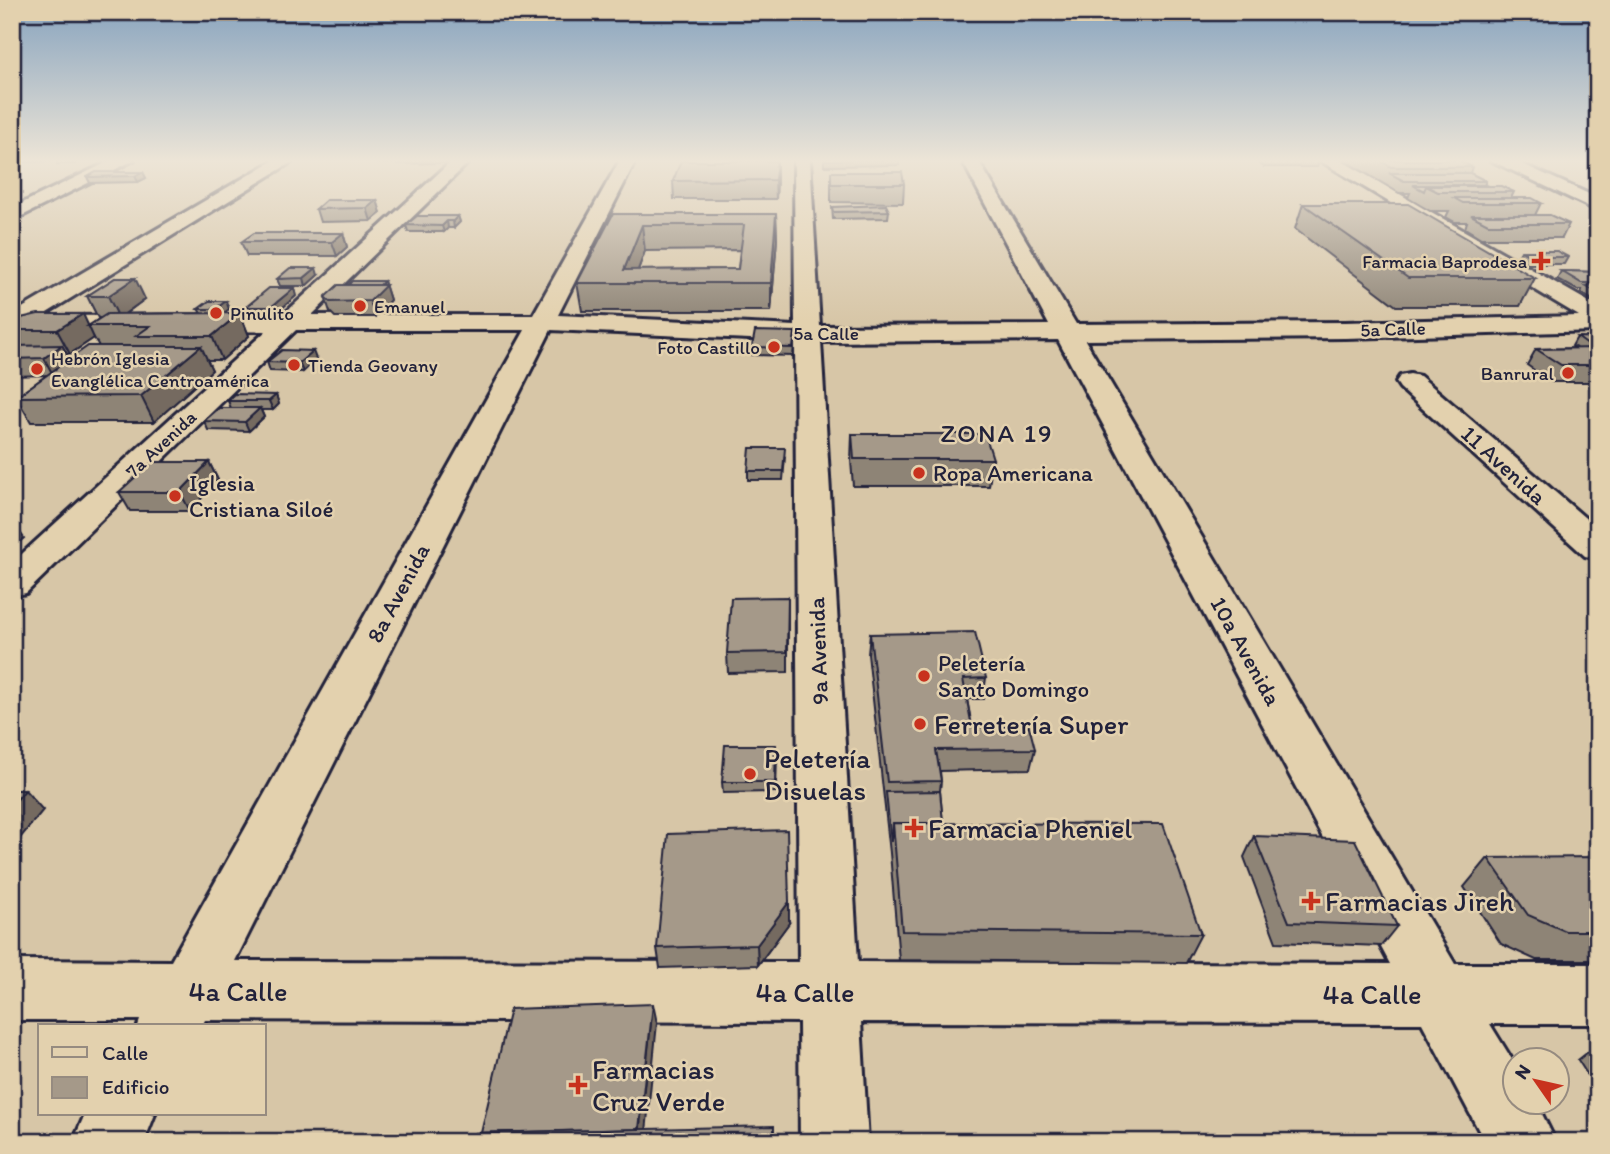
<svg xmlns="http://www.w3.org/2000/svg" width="1610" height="1154" font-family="Itim,sans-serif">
	<rect width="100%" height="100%" fill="#d7c6a7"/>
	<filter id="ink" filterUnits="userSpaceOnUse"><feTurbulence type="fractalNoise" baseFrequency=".0143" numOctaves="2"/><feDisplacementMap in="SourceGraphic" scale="14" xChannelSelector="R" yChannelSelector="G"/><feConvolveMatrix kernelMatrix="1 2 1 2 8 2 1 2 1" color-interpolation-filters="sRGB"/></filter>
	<g filter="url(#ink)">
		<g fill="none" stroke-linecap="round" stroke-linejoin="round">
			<defs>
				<g id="minor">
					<path d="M274 160H295L42 316 283 315 453 160H471L312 315H533L620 160H636L558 315 795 326 794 160H810L820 326 1049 325 962 160H978L1076 324 1345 322 1579 316 1319 160H1340L1598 307V331L1345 338 1085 340 1455 964H1598V1024H1490L1516 1066V1102H1536L1556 1142H1485L1422 1023 861 1022 868 1142H800L799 1022 205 1020 202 1026H138L140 1020H12V960L171 961 525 330H296L26 593 12 596V563L266 331 12 332V314ZM551 330 795 341 799 962 235 961ZM1058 340 1390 964 858 962 821 342Z"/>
					<polygon points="1490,160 1513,160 1598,198 1598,211"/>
					<polygon points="1410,374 1420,376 1598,529 1598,559 1585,556 1400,388 1396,382 1400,376"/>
					<polygon points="85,1114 155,1114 144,1142 73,1142"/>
				</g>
				<polygon id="major" points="112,160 134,160 12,221 12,208"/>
			</defs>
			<use href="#minor" stroke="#22223b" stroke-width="6"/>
			<use href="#major" stroke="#22223b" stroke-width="6"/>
			<use href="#minor" fill="#e3d1ae" fill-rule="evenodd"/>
			<use href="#major" fill="#e3d1ae" fill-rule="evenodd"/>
		</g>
		<g fill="#8e8476" stroke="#22223b" stroke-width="2" fill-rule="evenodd">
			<polygon points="19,160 81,160 74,164 57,164 56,161 19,162"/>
			<polygon points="376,160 446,160 443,163 377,164"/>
			<polygon points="824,160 899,160 899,165 824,166"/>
			<polygon points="1254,160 1319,160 1317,167 1264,167"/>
			<polygon points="1344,160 1458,160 1472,167 1470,173 1486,181 1484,185 1514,192 1511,198 1541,203 1535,215 1569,224 1562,238 1481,238 1465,228 1467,222 1455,222 1446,217 1449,211 1430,211 1408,198 1410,193 1399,193"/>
			<polygon points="777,161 777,178 776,199 674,199 673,181"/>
			<polygon points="143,172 146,178 138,182 90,183 87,177"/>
			<polygon points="831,172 904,184 903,203 831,202"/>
			<polygon points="377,200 381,213 371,221 320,222 316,209"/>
			<polygon points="1303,204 1535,278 1520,306 1396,306 1295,229"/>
			<polygon points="832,207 889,211 888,218 833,219"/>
			<path d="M613 214H776L777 239 771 311H582L577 283ZM740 250 738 269 638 270 645 251Z"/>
			<polygon points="1595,215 1598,215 1598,225 1591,222"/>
			<polygon points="458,216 460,222 454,228 448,228 444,232 408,232 406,225"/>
			<polygon points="343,233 347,247 337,256 247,256 241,242"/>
			<polygon points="1521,251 1568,257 1564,264 1528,264 1517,258"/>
			<polygon points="1561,271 1598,272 1598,303 1581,293 1582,290 1577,290 1557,279"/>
			<polygon points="318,275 306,286 280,286 277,279"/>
			<path d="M115 278 145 299 125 314 201 313 198 309H229L223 313H240L249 336 222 360H207L212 370 154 422H31L16 397 47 375 12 376V323L89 326 100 318H98L87 296ZM94 338 99 346 70 359 67 354H70Z"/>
			<polygon points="384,281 390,300 375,317 335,317 330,312 325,297 348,285"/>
			<polygon points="296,296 274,315 249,315 246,307"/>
			<polygon points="795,332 793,356 752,355 752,347"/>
			<polygon points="1577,337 1598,338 1598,382 1551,382 1527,365 1536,349 1576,348 1572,346"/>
			<polygon points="316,359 303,372 270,371 267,362"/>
			<polygon points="276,395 279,404 273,410 261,410 264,417 249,431 208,430 204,421 231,408 228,401"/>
			<polygon points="852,434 993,459 989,486 853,486 851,461"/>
			<polygon points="785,457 783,480 748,480 748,471"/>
			<polygon points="209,462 218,480 190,511 130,511 119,492"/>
			<polygon points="788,597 788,672 728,673 727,653"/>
			<polygon points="870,634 986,678 983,699 967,699 972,727 1035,749 1030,769 940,771 941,781 940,791 943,823 1201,934 1186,963 899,960 890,853 868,654"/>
			<polygon points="777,755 776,792 723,793 722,782"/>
			<polygon points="1254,836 1397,926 1381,946 1276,942 1244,857"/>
			<polygon points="1488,858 1598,859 1598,960 1536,960 1501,944 1464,887"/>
			<polygon points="789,923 758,965 660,968 657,948"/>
			<polygon points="1598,1044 1598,1091 1578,1060"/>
		</g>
		<g fill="#746b60" stroke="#22223b" stroke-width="2">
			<polygon points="72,160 81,160 74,164"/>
			<polygon points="777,161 777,178 776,199 775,180"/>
			<polygon points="143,172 146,178 138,182 135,176"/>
			<polygon points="377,200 381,213 371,221 367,208"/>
			<polygon points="776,214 777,239 771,311 771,283"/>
			<polygon points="458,216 460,222 454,228 453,221"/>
			<polygon points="447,221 448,228 444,232 442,226"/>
			<polygon points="642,225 645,251 633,283 624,270"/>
			<polygon points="343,233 347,247 337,256 332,242"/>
			<polygon points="316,268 318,275 306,286 304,278"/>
			<polygon points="135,278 145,299 119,318 108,296"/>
			<polygon points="384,281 390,300 375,317 370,301 373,292"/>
			<polygon points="294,288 296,296 274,315 271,307"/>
			<polygon points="226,301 229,309 219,317 215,309"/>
			<polygon points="240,313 249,336 222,360 212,336"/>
			<polygon points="83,314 94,338 70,354 57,330"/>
			<polygon points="62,345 71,361 53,375 44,358"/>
			<polygon points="201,346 212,370 154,422 141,396"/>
			<polygon points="313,351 316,359 303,372 299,363"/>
			<polygon points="276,395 279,404 273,410 269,401"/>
			<polygon points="260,408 264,417 249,431 245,422"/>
			<polygon points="209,462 218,480 190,511 180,492"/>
			<polygon points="12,521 24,538 12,548"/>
			<polygon points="25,790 43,810 12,848 12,805"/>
			<polygon points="789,902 789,923 758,965 757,945"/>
			<polygon points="653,1004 657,1023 645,1142 639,1136"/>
		</g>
		<g fill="#a59989" stroke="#22223b" stroke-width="2" fill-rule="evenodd">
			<polygon points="1379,160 1458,160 1472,167 1391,167"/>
			<polygon points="681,161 777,161 775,180 673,181"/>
			<polygon points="96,172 143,172 135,176 87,177"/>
			<polygon points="831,172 902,172 904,184 831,184"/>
			<polygon points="1389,173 1470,173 1486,181 1404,181"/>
			<polygon points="1413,185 1485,185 1487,186 1426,186 1424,191"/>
			<polygon points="1426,186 1501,186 1514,192 1438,192"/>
			<polygon points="1454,198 1532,198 1541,203 1463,203"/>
			<polygon points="326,200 377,200 367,208 316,209"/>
			<polygon points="1303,204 1408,204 1535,278 1408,278"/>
			<polygon points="886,205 889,211 833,212 832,207"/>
			<path d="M613 214H776L771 283H577ZM642 225H744L738 269 624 270Z"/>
			<polygon points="1471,215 1550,215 1569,224 1488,224"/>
			<polygon points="417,216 458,216 453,221 447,221 442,226 406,225"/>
			<polygon points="254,233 343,233 332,242 241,242"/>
			<polygon points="1521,251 1557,251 1568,257 1532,257"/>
			<polygon points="290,268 316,268 304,278 277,279"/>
			<polygon points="1561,271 1598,272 1598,283 1581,283"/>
			<polygon points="115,278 135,278 108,296 87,296"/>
			<polygon points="352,281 384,281 380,285 348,285"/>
			<polygon points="338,285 386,285 370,301 330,302 325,297"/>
			<polygon points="1598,285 1598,293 1585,286"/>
			<polygon points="269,288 294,288 271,307 246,307"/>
			<polygon points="209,301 226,301 215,309 198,309"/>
			<polygon points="240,313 212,336 136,336 150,326 88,326 107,314"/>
			<polygon points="38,314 83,314 57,330 12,330 12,323 21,318"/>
			<polygon points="755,331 795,332 793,348 752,347"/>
			<polygon points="1577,337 1598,338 1598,348 1592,348"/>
			<polygon points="62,345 44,358 12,359 12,346"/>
			<polygon points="88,346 201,346 141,396 16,397"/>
			<polygon points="1598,348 1598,365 1561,365 1536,349"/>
			<polygon points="282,350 313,351 299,363 267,362"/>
			<polygon points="235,394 276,395 269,401 228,401"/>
			<polygon points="219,408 260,408 245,422 204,421"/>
			<polygon points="852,434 985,434 993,459 854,459"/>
			<polygon points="750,448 785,448 783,471 748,471"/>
			<polygon points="152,462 209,462 180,492 119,492"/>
			<polygon points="788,597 787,652 727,653 731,598"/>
			<polygon points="975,632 986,678 963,679 972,727 1029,726 1035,749 936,750 941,781 887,782 870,634"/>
			<polygon points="725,745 776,745 775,782 722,782"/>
			<polygon points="12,790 25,790 12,805"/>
			<polygon points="940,791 943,823 893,823 891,842 886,792"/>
			<polygon points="893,823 1163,824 1201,934 902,931"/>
			<polygon points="787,830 789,902 757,945 657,948 668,834"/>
			<polygon points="1254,836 1355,840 1397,926 1289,922"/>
			<polygon points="1596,857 1598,859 1598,931 1565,931 1528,915 1488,858"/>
			<polygon points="653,1004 639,1129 481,1133 510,1009"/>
			<polygon points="774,1126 774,1142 472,1142 475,1133"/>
		</g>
	</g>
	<linearGradient id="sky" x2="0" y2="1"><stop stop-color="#87a3be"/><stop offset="0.5" stop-color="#ede5d7"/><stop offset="1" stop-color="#ede5d7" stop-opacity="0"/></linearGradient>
	<rect width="1610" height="322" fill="url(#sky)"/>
	<g fill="#c8321e" stroke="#e3d1ae" stroke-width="2.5">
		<path d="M1537.5 250.5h7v7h7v7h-7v7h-7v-7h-7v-7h7z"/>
		<circle cx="360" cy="306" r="7"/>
		<circle cx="216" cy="313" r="7"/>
		<circle cx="774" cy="347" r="7"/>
		<circle cx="294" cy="365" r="7"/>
		<circle cx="37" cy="369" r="7"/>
		<circle cx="1568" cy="373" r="7"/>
		<circle cx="919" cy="473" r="7"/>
		<circle cx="175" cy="496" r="7"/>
		<circle cx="924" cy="676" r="7"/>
		<circle cx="920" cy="724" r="7"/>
		<circle cx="750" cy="774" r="7"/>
		<path d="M910.5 817.5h7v7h7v7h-7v7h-7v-7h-7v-7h7z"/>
		<path d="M1307.5 890.5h7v7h7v7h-7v7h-7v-7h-7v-7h7z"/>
		<path d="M574.5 1074.5h7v7h7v7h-7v7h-7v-7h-7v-7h7z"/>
	</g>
	<g text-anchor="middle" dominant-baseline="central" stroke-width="5" stroke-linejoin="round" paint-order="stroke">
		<g font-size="19" fill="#22223b" stroke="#e3d1ae" text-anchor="start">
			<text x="1527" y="261" text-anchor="end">Farmacia Baprodesa</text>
			<text x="374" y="306">Emanuel</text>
			<text x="230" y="313">Pinulito</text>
			<text x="760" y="347" text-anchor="end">Foto Castillo</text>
			<text x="51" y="358">Hebrón Iglesia<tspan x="51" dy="22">Evanglélica Centroamérica</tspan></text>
			<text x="308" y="365">Tienda Geovany</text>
			<text x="1554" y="373" text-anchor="end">Banrural</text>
		</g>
		<g font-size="19" fill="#22223b" stroke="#e3d1ae">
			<text transform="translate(1393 329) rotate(-2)">5a Calle</text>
			<text x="826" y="333">5a Calle</text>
			<text transform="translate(161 444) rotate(-43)">7a Avenida</text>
		</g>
		<g font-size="23" fill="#22223b" stroke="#e3d1ae">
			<text transform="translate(1504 465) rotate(42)">11 Avenida</text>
			<text transform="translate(398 593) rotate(-62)">8a Avenida</text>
			<text transform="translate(818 651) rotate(-92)">9a Avenida</text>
			<text transform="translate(1246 651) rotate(61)">10a Avenida</text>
		</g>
		<g font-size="23" fill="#22223b" stroke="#e3d1ae" text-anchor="start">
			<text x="933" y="473">Ropa Americana</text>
			<text x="189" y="483">Iglesia<tspan x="189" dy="26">Cristiana Siloé</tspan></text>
			<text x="938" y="663">Peletería<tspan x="938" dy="26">Santo Domingo</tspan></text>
		</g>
		<g font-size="26" letter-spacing="2" fill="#22223b" stroke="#e3d1ae">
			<text x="997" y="433">ZONA 19</text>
		</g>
		<g font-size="28" fill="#22223b" stroke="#e3d1ae" text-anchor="start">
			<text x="934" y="724">Ferretería Super</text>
			<text x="764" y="758">Peletería<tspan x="764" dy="32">Disuelas</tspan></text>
			<text x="928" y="828">Farmacia Pheniel</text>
			<text x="1325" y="901">Farmacias Jireh</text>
			<text x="592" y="1069">Farmacias<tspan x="592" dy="32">Cruz Verde</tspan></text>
		</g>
		<g font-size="28" fill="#22223b" stroke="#e3d1ae">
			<text x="238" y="991">4a Calle</text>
			<text x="805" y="992">4a Calle</text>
			<text x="1372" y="994">4a Calle</text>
		</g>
	</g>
	<rect width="1610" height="1154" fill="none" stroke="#e3d1ae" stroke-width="42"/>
	<rect x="21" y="21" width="1568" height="1112" fill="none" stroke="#22223b" stroke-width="2.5" filter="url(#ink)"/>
	<rect x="38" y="1024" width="228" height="91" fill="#e3d1ae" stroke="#968b80" stroke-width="2"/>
	<rect x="52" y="1047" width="35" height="10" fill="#e3d1ae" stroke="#968b80" stroke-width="2"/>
	<text x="102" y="1060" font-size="21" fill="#22223b">Calle</text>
	<rect x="52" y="1077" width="35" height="21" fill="#a59989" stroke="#968b80" stroke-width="2"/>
	<text x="102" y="1094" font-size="21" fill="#22223b">Edificio</text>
	<g transform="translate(1536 1081) rotate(304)"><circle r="33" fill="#e3d1ae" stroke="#968b80" stroke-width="2"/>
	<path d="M0-5L12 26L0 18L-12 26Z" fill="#c8321e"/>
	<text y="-10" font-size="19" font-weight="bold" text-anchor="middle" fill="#22223b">N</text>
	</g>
</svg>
